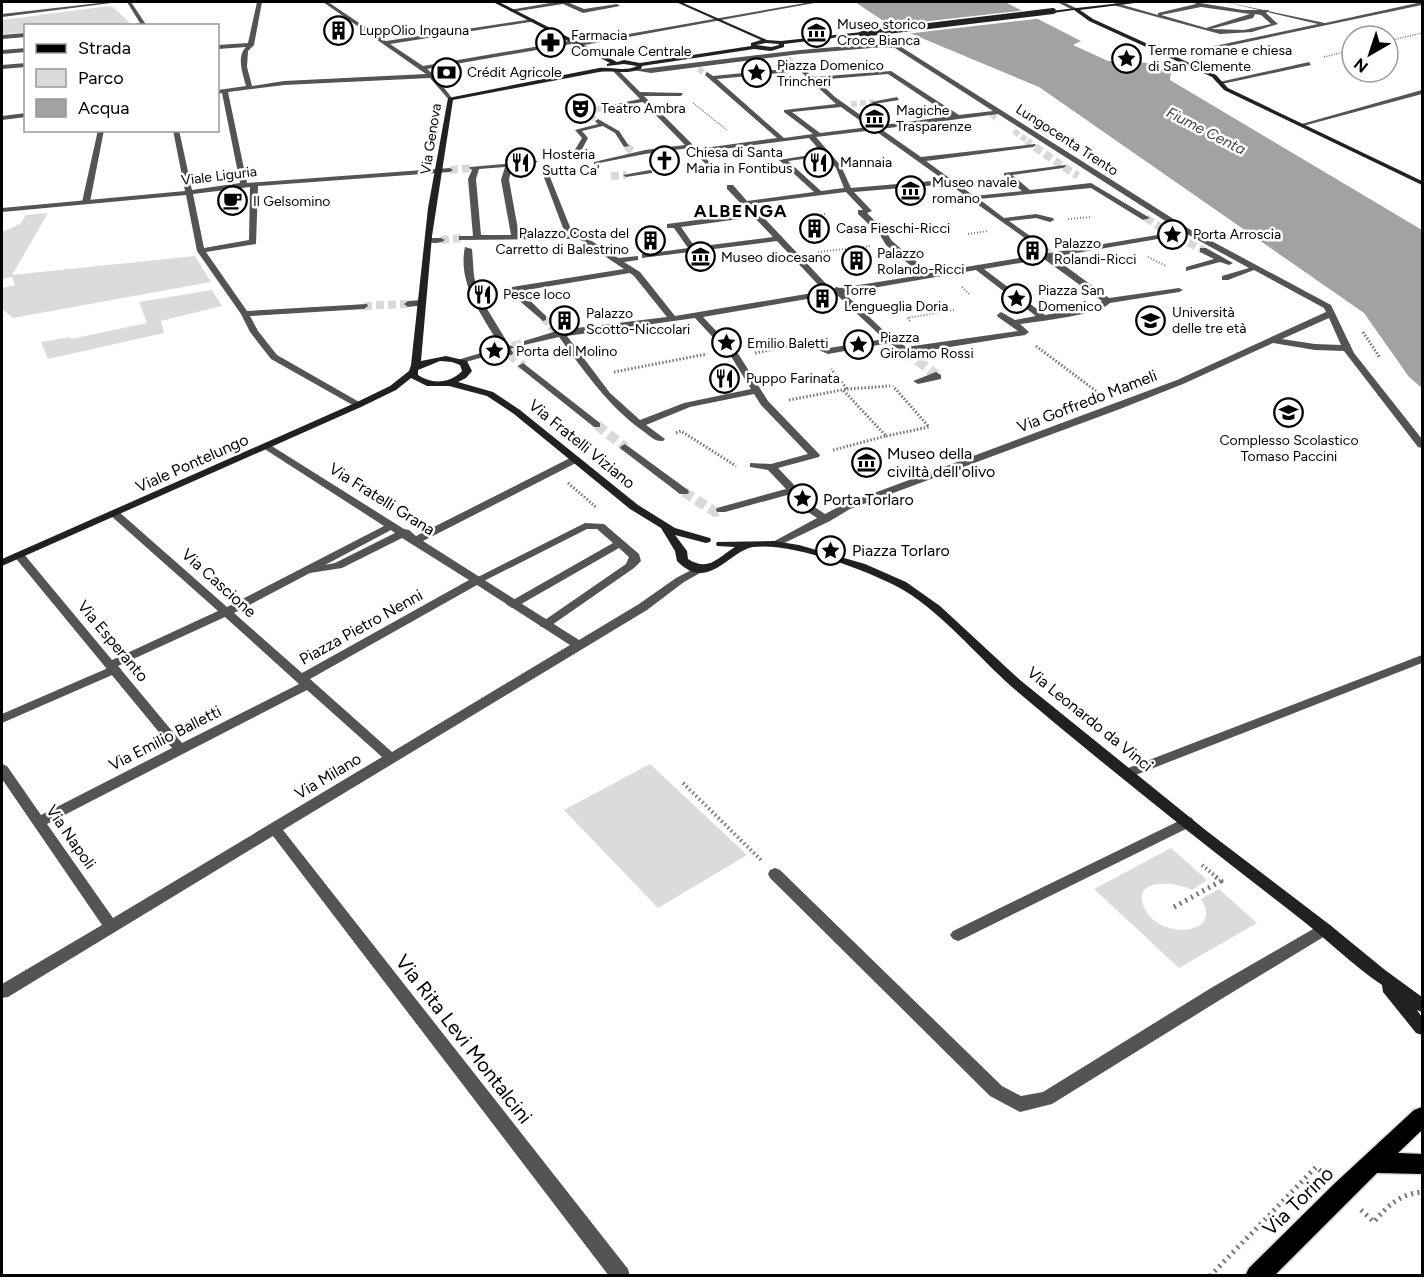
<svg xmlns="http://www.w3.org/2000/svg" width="1424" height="1277" font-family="Figtree,sans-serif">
	<rect width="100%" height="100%" fill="#fff"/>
	<g fill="#dbdbdb">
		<polygon points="109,6 113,7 130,23 113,26 26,26 25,33 2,34 2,20"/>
		<polygon points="48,213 12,275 195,256 211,282 13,318 2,309 2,288 15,285 12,277 2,279 2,232 20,224 26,215"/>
		<polygon points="212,290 222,306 161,321 164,333 48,359 41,342 70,337 71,339 147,323 139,302"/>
		<polygon points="650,764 747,855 658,908 564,810"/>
		<path d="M1171 848 1207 880 1192 890C1175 881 1129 878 1145 909 1160 941 1225 935 1201 899L1219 889 1257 923 1179 968 1094 889Z"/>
	</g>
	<polygon fill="#a2a2a2" points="855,2 1005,2 1081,41 1073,45 1108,61 1150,63 1171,72 1170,80 1422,230 1422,388 1409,377 1364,313 1039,87 888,24"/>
	<polygon fill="#fff" points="1028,10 1045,18 905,34 885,26"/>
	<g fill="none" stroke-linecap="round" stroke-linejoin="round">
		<g stroke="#d9d9d9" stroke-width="6" stroke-dasharray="6 3" stroke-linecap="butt">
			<polyline points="788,59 795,64"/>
			<polyline points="698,69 707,74"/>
			<polyline points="851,104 874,102"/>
			<polyline points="991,114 998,120"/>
			<polyline points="595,119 583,112 609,107"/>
			<polyline points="1014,131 1029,142"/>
		</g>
		<g stroke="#d9d9d9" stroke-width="8" stroke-dasharray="8 4" stroke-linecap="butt">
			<polyline points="1027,141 1031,144"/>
			<polyline points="626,146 632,151"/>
			<polyline points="1035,147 1061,165"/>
			<polyline points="1064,167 1078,176"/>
			<polyline points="450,170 472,168"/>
			<polyline points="611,176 626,175"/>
			<polyline points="1146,218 1169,233"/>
			<polyline points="587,236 604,234"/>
			<polyline points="538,237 557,237"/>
			<polyline points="1178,237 1203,250"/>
			<polyline points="441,240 462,238"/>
			<polyline points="1033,242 1052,255"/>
			<polyline points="364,306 408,304"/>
			<polyline points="543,318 552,326"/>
		</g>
		<g stroke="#d9d9d9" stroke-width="10" stroke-dasharray="10 5" stroke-linecap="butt">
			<polyline points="551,325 560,333"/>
			<polyline points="512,347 527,343"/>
			<polyline points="906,351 936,375"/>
			<polyline points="509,353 523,366"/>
			<polyline points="597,425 625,447"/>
			<polyline points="684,492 715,512 721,510"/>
		</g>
		<defs>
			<polygon id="primary" points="1422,1107 1422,1130 1398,1153 1422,1154 1422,1174 1377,1173 1274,1276 1245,1276 1249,1268 1334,1184 1414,1110"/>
		</defs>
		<use href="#primary" stroke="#dbdbdb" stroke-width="3"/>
		<g stroke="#767676" stroke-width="1.5" stroke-dasharray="1 1.5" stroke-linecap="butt">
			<polyline points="1388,41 1422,33"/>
			<polyline points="1324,57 1352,50"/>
			<polyline points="693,103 727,130"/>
		</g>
		<g stroke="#767676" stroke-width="2" stroke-dasharray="1 2" stroke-linecap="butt">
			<polyline points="734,170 764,166"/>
			<polyline points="1068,219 1092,217"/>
			<polyline points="807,220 825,214"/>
			<polyline points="968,234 988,231"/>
			<polyline points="818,252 870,246"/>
			<polyline points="1148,257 1166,266"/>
			<polyline points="962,287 970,295"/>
			<polyline points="910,321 907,318 954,310"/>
		</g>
		<g stroke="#767676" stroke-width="3" stroke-dasharray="1.5 2" stroke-linecap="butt">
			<polyline points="1363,332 1380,358"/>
			<polyline points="1036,346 1100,394"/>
			<polyline points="755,353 789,346"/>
			<polyline points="614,372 707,354"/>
			<polyline points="847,389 890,386"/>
			<polyline points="789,400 847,389 831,369"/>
			<polyline points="676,433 681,431 736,466"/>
			<polyline points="886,436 929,427 893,386"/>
			<polyline points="833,450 886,436 843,390"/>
			<polyline points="568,483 597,508"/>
		</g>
		<g stroke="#767676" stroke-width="4" stroke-dasharray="1.5 3" stroke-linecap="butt">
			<polyline points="683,783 762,861"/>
			<polyline points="1202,865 1214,875"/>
		</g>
		<g stroke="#767676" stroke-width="5" stroke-dasharray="2 4.5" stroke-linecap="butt">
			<polyline points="1174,907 1221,881 1212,874"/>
			<path d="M1361 1210 1374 1222C1388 1205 1399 1195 1421 1192"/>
			<polyline points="1210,1276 1316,1167 1323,1173"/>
		</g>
		<g fill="#545454" fill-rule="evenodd">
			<polygon points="556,2 567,2 584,9 617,4 620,6 583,13 563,4 512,12 509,10"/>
			<path d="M1194 2 1243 10H1269L1266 13 1278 24 1252 32 1220 34 1113 5 1116 3 1158 15V13L1196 4ZM1201 7 1250 14 1206 28 1161 15ZM1255 14 1261 15 1271 24 1244 30 1211 29 1253 18Z"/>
			<polygon points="26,48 26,52 2,54 2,50"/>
			<polygon points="1309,62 1311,65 1222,84 1219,82"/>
			<polygon points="98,130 104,130 90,202 86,204 82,202"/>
			<polygon points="585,523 604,524 639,554 641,561 634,568 549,627 541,627 539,624 626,564 629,557 619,548 516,607 512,608 506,604 613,543 597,529 587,529 482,582 474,582 472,580"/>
			<polygon points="1422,655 1422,663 1133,776 1123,776 1121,773 1123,770"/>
			<polygon points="115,665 121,669 119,672 2,723 2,714"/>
			<polygon points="1187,817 1192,818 1194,822 1192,826 963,939 958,941 953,939 950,935 953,931"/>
		</g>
		<g fill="#545454" fill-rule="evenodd">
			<polygon points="108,2 119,2 2,17 2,14"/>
			<polygon points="127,2 131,2 147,26 124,26 140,23"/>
			<path d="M257 2H262L254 45 248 51 247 67 252 86 284 81 426 74 323 2H328L386 41 533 19 536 21 390 44 423 66 575 40 577 43 811 2H820L579 46 577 43 427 69 434 75 452 98 450 101 430 78 284 85 228 92 247 183 450 168 453 170 450 172 258 186 256 244 206 252 247 311 367 304 368 306 364 309 250 316 258 331 277 355 361 403V407L358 408 271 359 250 332 241 314 197 251 186 195 2 212V208L185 191 173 130H179L192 190 240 183 222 93 218 94V90L246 86C243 74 236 57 246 47L218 49V45L248 43ZM250 187 249 240 204 248 193 194Z"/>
			<polygon points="1057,2 1063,2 1078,9 1073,10"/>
			<polygon points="1225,2 1325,23 1422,2 1422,5 1171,58 1173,55 1318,24"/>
			<polygon points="26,33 26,37 2,39 2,35"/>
			<path d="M883 43 898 45 1191 230 1331 305 1354 353 1422 439V448L1418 447 1344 351 1315 350 1273 343 1183 384 1120 409 850 509 830 521 778 546 774 547 769 544 817 518 808 512 791 494 725 512H717L716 510 717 508 786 489 768 470 750 467V463L771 464 808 454 761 405 754 394 690 407 646 425 665 439 663 441C655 442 650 436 643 431 608 406 585 372 559 337L524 345V341L560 330 667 317 634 276 630 273 520 291 546 316V320L543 321 515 297 511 289 512 287 624 269 579 239H554V235H572L563 228 542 172 545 170 548 172 570 227 618 258 638 256V260L624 262 640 272 675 316 824 291 777 241 642 258V254H645L688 248 674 228H667V224L750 213 727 189V185H733L747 201 814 192 779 160 822 153 809 138 700 152 711 164 708 166 689 148 645 154 594 164V162L645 150 685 145 643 102 607 108V106L640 99 613 71 618 70 640 92 683 93 681 96H644L697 149 777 138 705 75 707 72 713 76 796 68 792 64 795 62 814 77 891 71 959 115 993 111 895 48 883 47 800 54 651 73 633 70 800 50ZM800 71 836 104 784 110V112L813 134 784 138 717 79ZM888 74 951 116 876 126 835 97 817 80ZM841 107 869 127 820 133 792 112ZM998 114 1181 231 930 273 892 241 886 232 867 213 872 211 854 192 949 184 1033 244H1036V240L1009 221 1036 218 1050 222 1054 220 1053 218 1036 214 1004 218 979 199 1091 188 1143 220 1150 218 1091 183 1030 190 1012 175 1063 168 1066 166 1065 165 1004 173V175L1022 191 974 196 926 161 1033 147 1036 145 1035 144 921 157 881 129ZM874 130 944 180 851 188 841 166 816 137ZM826 156 836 168 844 188 821 191 788 161ZM846 192 863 210H858V214L880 235 886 245 922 275 840 288 836 287 832 290 751 204ZM754 217 773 237 695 247 681 227ZM1187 234 1249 268 1222 276V280H1228L1254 270 1324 308 1326 312 1177 380 842 505 825 514 816 508 778 468 819 457 820 455 768 401 739 355 703 317 836 294 884 339 829 348 807 340 803 343 828 354 889 343 906 354 1025 335 1029 332 1020 324C1040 321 1098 315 1110 303L1179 292 1183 290 1179 288 1109 298 1053 257ZM1044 259 1102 301 1091 307 1045 315 984 269ZM976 270 1036 316 1015 320 1001 312 997 315 998 317 1018 331 906 347 882 329 844 293ZM695 318 732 358 751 389 684 403 640 420 610 393 567 336ZM1329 318 1341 345 1315 344 1282 339Z"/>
			<polygon points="26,63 26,67 2,69 2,65"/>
			<polygon points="1422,90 1422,94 1303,126 1298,125"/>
			<polygon points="897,97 899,100 874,104 871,102"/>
			<polygon points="26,113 26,117 2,120 2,116"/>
			<polygon points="598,119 619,131 629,146 624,147 615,133 603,126 582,131 588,138 580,153 582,156 577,157 573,153 582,138 575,130 598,124 595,121"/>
			<path d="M537 161 538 162 512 166 509 180 519 235H541V239L459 240V236H473L468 179 472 170 469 168 470 167ZM505 167 501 180 511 235H481L476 179 479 169Z"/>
			<polygon points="650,170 652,171 652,173 626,177 623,175"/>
			<path d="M426 238H441L445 240C441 244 429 244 425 240Z"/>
			<path d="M465 247 472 249 474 276 478 294 509 345 514 347 511 349 513 353 512 355H506L504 351 459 364 454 361 501 347C483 317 457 284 465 247Z"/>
			<polygon points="1200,248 1206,248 1233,263 1229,265 1220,262 1186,271 1186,267 1214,259 1200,252"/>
			<polygon points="422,300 426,303 425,305 408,307 404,304 408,301"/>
			<polygon points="523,363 600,423 600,427 594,427 520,368 518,366"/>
			<polygon points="936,372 941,375 941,379 918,384 913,381"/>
			<path d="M267 443 404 529 409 530 416 536 570 458H578V462L423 541 579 640 639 604 676 578 699 566 703 565 709 568 684 582 647 610 283 830 628 1269 630 1276H609L273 836 8 997 2 998V984L102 925 2 779V764L7 766 41 815 172 748 13 555 15 553H23L112 660 218 611 110 515 109 513 110 511H118L227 607 384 526 263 448 262 446ZM391 530 395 533 335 563 325 565ZM402 538 469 580 302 673 234 613 310 573 342 568ZM477 585 570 645 392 752 310 679ZM225 617 299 684 182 743 118 666ZM307 690 382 757 113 918 47 824Z"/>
			<polygon points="625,444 688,490 689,492 688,494 680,494 621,449 620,447"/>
			<polygon points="775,868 780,870 1002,1086 1021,1096 1043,1092 1211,988 1320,925 1325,923 1330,925 1333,929 1330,933 1223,998 1052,1104 1020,1112 990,1096 770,878 768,874 770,870"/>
		</g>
		<g fill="#212121" fill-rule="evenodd">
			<path d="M493 2H499L617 62 624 60 640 63 751 46V43L761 40 676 2H681L767 40 781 41 862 32 865 34 784 44V47L771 51 754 49 642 66 641 69C624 75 616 70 599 72L453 100 432 236 421 361 446 356 467 361 472 371 466 378 458 382 493 392 520 410 638 505 675 528 710 538 711 540 710 542 706 543 675 535 687 551 688 559C709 572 717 558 735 547L717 546 716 544 717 542 774 541 799 545 865 564 906 582 940 606 1020 680 1208 832 1330 925 1385 970 1422 997V1012L1417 1010 1422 1017V1035L1416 1033 1383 992 1382 985C1352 965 1327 939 1298 917 1201 842 1105 766 1012 687 977 656 937 607 896 586 864 569 790 542 753 547 729 551 708 593 677 561L675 551 661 528 630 509 514 414 487 396 449 386H427L411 378 396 390 361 407 2 566V559L355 403 390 386 409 371 411 365 428 208 448 98 599 68C612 67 625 72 637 66L624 64 607 66V64L610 63ZM766 43 779 44V45L771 47 756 45ZM440 361 452 362 460 365 462 371C451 383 432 385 418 375V370Z"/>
			<polygon points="1130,2 1143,2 1080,10 1093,19 1216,75 1228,88 1422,181 1422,185 1224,90 1212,77 1089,21 1074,10 1053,13 1050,11"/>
		</g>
		<use href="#primary" fill="#000" fill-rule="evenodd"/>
		<polyline stroke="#212121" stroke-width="6" points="862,34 1053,11"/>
	</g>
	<defs>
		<symbol id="building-ring" viewBox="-11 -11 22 22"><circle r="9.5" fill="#fff" stroke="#000" stroke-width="1.5"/><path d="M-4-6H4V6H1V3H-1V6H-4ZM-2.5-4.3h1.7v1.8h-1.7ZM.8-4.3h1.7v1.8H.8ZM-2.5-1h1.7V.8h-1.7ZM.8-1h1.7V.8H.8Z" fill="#000"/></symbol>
		<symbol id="museum-ring" viewBox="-11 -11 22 22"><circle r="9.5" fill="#fff" stroke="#000" stroke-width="1.5"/><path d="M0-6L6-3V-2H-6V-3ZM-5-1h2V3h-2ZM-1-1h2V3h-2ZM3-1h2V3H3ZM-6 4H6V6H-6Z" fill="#000"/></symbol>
		<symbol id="pharmacy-ring" viewBox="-11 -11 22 22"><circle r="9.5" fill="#fff" stroke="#000" stroke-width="1.5"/><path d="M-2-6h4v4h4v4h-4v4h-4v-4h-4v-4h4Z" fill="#000"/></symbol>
		<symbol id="sight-ring" viewBox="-11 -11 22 22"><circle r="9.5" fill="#fff" stroke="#000" stroke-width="1.5"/><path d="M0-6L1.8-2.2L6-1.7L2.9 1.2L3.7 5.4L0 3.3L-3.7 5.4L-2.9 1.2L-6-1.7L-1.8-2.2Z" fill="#000"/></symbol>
		<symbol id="bank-ring" viewBox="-11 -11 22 22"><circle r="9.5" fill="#fff" stroke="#000" stroke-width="1.5"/><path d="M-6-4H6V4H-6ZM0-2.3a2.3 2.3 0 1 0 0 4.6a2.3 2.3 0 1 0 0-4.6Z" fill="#000"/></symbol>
		<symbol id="theatre-ring" viewBox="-11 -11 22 22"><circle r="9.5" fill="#fff" stroke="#000" stroke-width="1.5"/><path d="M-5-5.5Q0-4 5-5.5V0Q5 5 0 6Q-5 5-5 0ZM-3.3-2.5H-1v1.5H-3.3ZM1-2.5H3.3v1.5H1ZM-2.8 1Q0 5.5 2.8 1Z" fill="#000"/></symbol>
		<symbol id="church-ring" viewBox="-11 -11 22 22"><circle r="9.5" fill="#fff" stroke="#000" stroke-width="1.5"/><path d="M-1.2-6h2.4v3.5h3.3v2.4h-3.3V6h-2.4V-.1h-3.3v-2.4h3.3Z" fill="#000"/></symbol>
		<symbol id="restaurant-ring" viewBox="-11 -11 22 22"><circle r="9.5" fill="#fff" stroke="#000" stroke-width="1.5"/><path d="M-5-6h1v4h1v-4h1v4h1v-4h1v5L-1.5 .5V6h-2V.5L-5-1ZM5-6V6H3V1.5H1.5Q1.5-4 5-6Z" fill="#000"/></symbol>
		<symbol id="cafe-ring" viewBox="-11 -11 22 22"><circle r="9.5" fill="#fff" stroke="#000" stroke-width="1.5"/><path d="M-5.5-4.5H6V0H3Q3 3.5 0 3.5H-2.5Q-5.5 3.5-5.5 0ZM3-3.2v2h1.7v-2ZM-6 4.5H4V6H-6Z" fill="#000"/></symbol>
		<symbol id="university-ring" viewBox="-11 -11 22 22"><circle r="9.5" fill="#fff" stroke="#000" stroke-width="1.5"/><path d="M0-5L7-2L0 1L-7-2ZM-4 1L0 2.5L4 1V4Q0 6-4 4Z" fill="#000"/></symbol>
		<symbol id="school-ring" viewBox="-11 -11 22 22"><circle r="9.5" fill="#fff" stroke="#000" stroke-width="1.5"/><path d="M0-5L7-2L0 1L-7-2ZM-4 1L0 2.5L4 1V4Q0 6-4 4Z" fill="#000"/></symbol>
	</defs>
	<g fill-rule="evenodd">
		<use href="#building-ring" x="322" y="14" width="33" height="33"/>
		<use href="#museum-ring" x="800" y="16" width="33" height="33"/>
		<use href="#pharmacy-ring" x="534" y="26" width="33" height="33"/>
		<use href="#sight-ring" x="1110" y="42" width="33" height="33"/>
		<use href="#bank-ring" x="430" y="56" width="33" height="33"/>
		<use href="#sight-ring" x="740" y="56" width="33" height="33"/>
		<use href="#theatre-ring" x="564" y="92" width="33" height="33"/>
		<use href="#museum-ring" x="858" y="102" width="33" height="33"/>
		<use href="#church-ring" x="648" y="144" width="33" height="33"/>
		<use href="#restaurant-ring" x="504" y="146" width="33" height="33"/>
		<use href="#restaurant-ring" x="802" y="146" width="33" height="33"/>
		<use href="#museum-ring" x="894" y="174" width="33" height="33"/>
		<use href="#cafe-ring" x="216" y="184" width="33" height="33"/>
		<use href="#building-ring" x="798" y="212" width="33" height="33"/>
		<use href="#sight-ring" x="1156" y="218" width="33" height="33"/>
		<use href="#building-ring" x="634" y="224" width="33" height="33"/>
		<use href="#building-ring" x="1016" y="234" width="33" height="33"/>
		<use href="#museum-ring" x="684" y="240" width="33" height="33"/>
		<use href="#building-ring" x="840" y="244" width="33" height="33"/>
		<use href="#restaurant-ring" x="466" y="278" width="33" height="33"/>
		<use href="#building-ring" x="806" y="282" width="33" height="33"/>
		<use href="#sight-ring" x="1000" y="282" width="33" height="33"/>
		<use href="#university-ring" x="1134" y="304" width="33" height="33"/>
		<use href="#building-ring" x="548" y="304" width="33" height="33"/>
		<use href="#sight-ring" x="710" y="326" width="33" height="33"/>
		<use href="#sight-ring" x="842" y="328" width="33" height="33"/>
		<use href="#sight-ring" x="478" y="334" width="33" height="33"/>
		<use href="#restaurant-ring" x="708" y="362" width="33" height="33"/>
		<use href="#school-ring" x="1272" y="396" width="33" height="33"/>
		<use href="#museum-ring" x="850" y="446" width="33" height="33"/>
		<use href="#sight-ring" x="786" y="482" width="33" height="33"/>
		<use href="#sight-ring" x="814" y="534" width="33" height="33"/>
	</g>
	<g text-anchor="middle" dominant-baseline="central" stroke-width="5" stroke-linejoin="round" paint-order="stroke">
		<g font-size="14" fill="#000" stroke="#fff" text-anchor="start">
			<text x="837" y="24">Museo storico<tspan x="837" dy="16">Croce Bianca</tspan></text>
			<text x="359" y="30">LuppOlio Ingauna</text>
			<text x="571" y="35">Farmacia<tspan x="571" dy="16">Comunale Centrale</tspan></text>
			<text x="1148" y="50">Terme romane e chiesa<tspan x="1148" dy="16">di San Clemente</tspan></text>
			<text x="777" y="65">Piazza Domenico<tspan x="777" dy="16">Trincheri</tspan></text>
			<text x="467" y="72">Crédit Agricole</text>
			<text x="601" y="108">Teatro Ambra</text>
			<text x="896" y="110">Magiche<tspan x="896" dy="16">Trasparenze</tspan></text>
			<text x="686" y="152">Chiesa di Santa<tspan x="686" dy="16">Maria in Fontibus</tspan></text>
			<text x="542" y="154">Hosteria<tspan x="542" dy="16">Sutta Ca'</tspan></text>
			<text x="840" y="162">Mannaia</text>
			<text x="932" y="182">Museo navale<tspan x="932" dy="16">romano</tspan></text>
			<text x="253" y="201">Il Gelsomino</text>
			<text x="836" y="228">Casa Fieschi-Ricci</text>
			<text x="629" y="233" text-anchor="end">Palazzo Costa del<tspan x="629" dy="16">Carretto di Balestrino</tspan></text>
			<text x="1193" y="234">Porta Arroscia</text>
			<text x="1054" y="243">Palazzo<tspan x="1054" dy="16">Rolandi-Ricci</tspan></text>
			<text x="877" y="253">Palazzo<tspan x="877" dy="16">Rolando-Ricci</tspan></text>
			<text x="721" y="257">Museo diocesano</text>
			<text x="844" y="290">Torre<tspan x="844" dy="16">Lengueglia Doria</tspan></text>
			<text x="1038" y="290">Piazza San<tspan x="1038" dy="16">Domenico</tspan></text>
			<text x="503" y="294">Pesce loco</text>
			<text x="1172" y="312">Università<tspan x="1172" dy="16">delle tre età</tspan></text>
			<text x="586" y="313">Palazzo<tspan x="586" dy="16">Scotto-Niccolari</tspan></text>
			<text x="880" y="337">Piazza<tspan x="880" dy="16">Girolamo Rossi</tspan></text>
			<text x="747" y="343">Emilio Baletti</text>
			<text x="516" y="351">Porta del Molino</text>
			<text x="746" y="378">Puppo Farinata</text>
			<text x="1289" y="440" text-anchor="middle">Complesso Scolastico<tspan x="1289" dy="16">Tomaso Paccini</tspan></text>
		</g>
		<g font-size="14" fill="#000" stroke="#fff">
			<text transform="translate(431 139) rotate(-81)">Via Genova</text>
			<text transform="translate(1067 140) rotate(33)">Lungocenta Trento</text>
			<text transform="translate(219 176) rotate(-7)">Viale Liguria</text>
		</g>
		<g font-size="15" font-style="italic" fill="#434343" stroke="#fff">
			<text transform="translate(1206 131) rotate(27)">Fiume Centa</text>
		</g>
		<g font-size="16" fill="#000" stroke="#fff">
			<text transform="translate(1087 401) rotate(-21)">Via Goffredo Mameli</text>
			<text transform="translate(582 444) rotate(39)">Via Fratelli Viziano</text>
			<text transform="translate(192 463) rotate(-24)">Viale Pontelungo</text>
			<text transform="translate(382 499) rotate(32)">Via Fratelli Grana</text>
			<text transform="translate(219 583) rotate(42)">Via Cascione</text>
			<text transform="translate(361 627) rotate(-29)">Piazza Pietro Nenni</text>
			<text transform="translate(113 641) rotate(50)">Via Esperanto</text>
			<text transform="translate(1090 719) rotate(39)">Via Leonardo da Vinci</text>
			<text transform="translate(165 738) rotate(-27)">Via Emilio Balletti</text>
			<text transform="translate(328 776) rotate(-31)">Via Milano</text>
			<text transform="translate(71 837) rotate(55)">Via Napoli</text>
		</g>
		<g font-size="16" fill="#000" stroke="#fff" text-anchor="start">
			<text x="887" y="453">Museo della<tspan x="887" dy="18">civiltà dell'olivo</tspan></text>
			<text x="823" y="499">Porta Torlaro</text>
			<text x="852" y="550">Piazza Torlaro</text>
		</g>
		<g font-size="18" font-weight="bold" letter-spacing="1.5" fill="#000" stroke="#fff">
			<text x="741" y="211">ALBENGA</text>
		</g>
		<g font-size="20" fill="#000" stroke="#fff">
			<text transform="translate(464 1039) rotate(52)">Via Rita Levi Montalcini</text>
			<text transform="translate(1298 1201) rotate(-44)">Via Torino</text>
		</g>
	</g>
	<rect width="1424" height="1277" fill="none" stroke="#000000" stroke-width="6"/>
	<rect x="24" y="24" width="195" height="108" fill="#ffffff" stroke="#999999" stroke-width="1.5"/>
	<rect x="36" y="44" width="30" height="9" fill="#000000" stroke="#999999" stroke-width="1.5"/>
	<text x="78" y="54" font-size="18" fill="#000000">Strada</text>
	<rect x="36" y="69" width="30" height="18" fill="#dbdbdb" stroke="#999999" stroke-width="1.5"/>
	<text x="78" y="84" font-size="18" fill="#000000">Parco</text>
	<rect x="36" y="99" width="30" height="18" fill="#a2a2a2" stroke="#999999" stroke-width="1.5"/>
	<text x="78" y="114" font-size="18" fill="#000000">Acqua</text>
	<g transform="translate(1370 54) rotate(219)"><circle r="28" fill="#ffffff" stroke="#999999" stroke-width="1.5"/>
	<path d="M0-4.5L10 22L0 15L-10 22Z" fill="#000000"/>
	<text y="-9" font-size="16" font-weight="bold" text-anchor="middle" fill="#000000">N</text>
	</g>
</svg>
